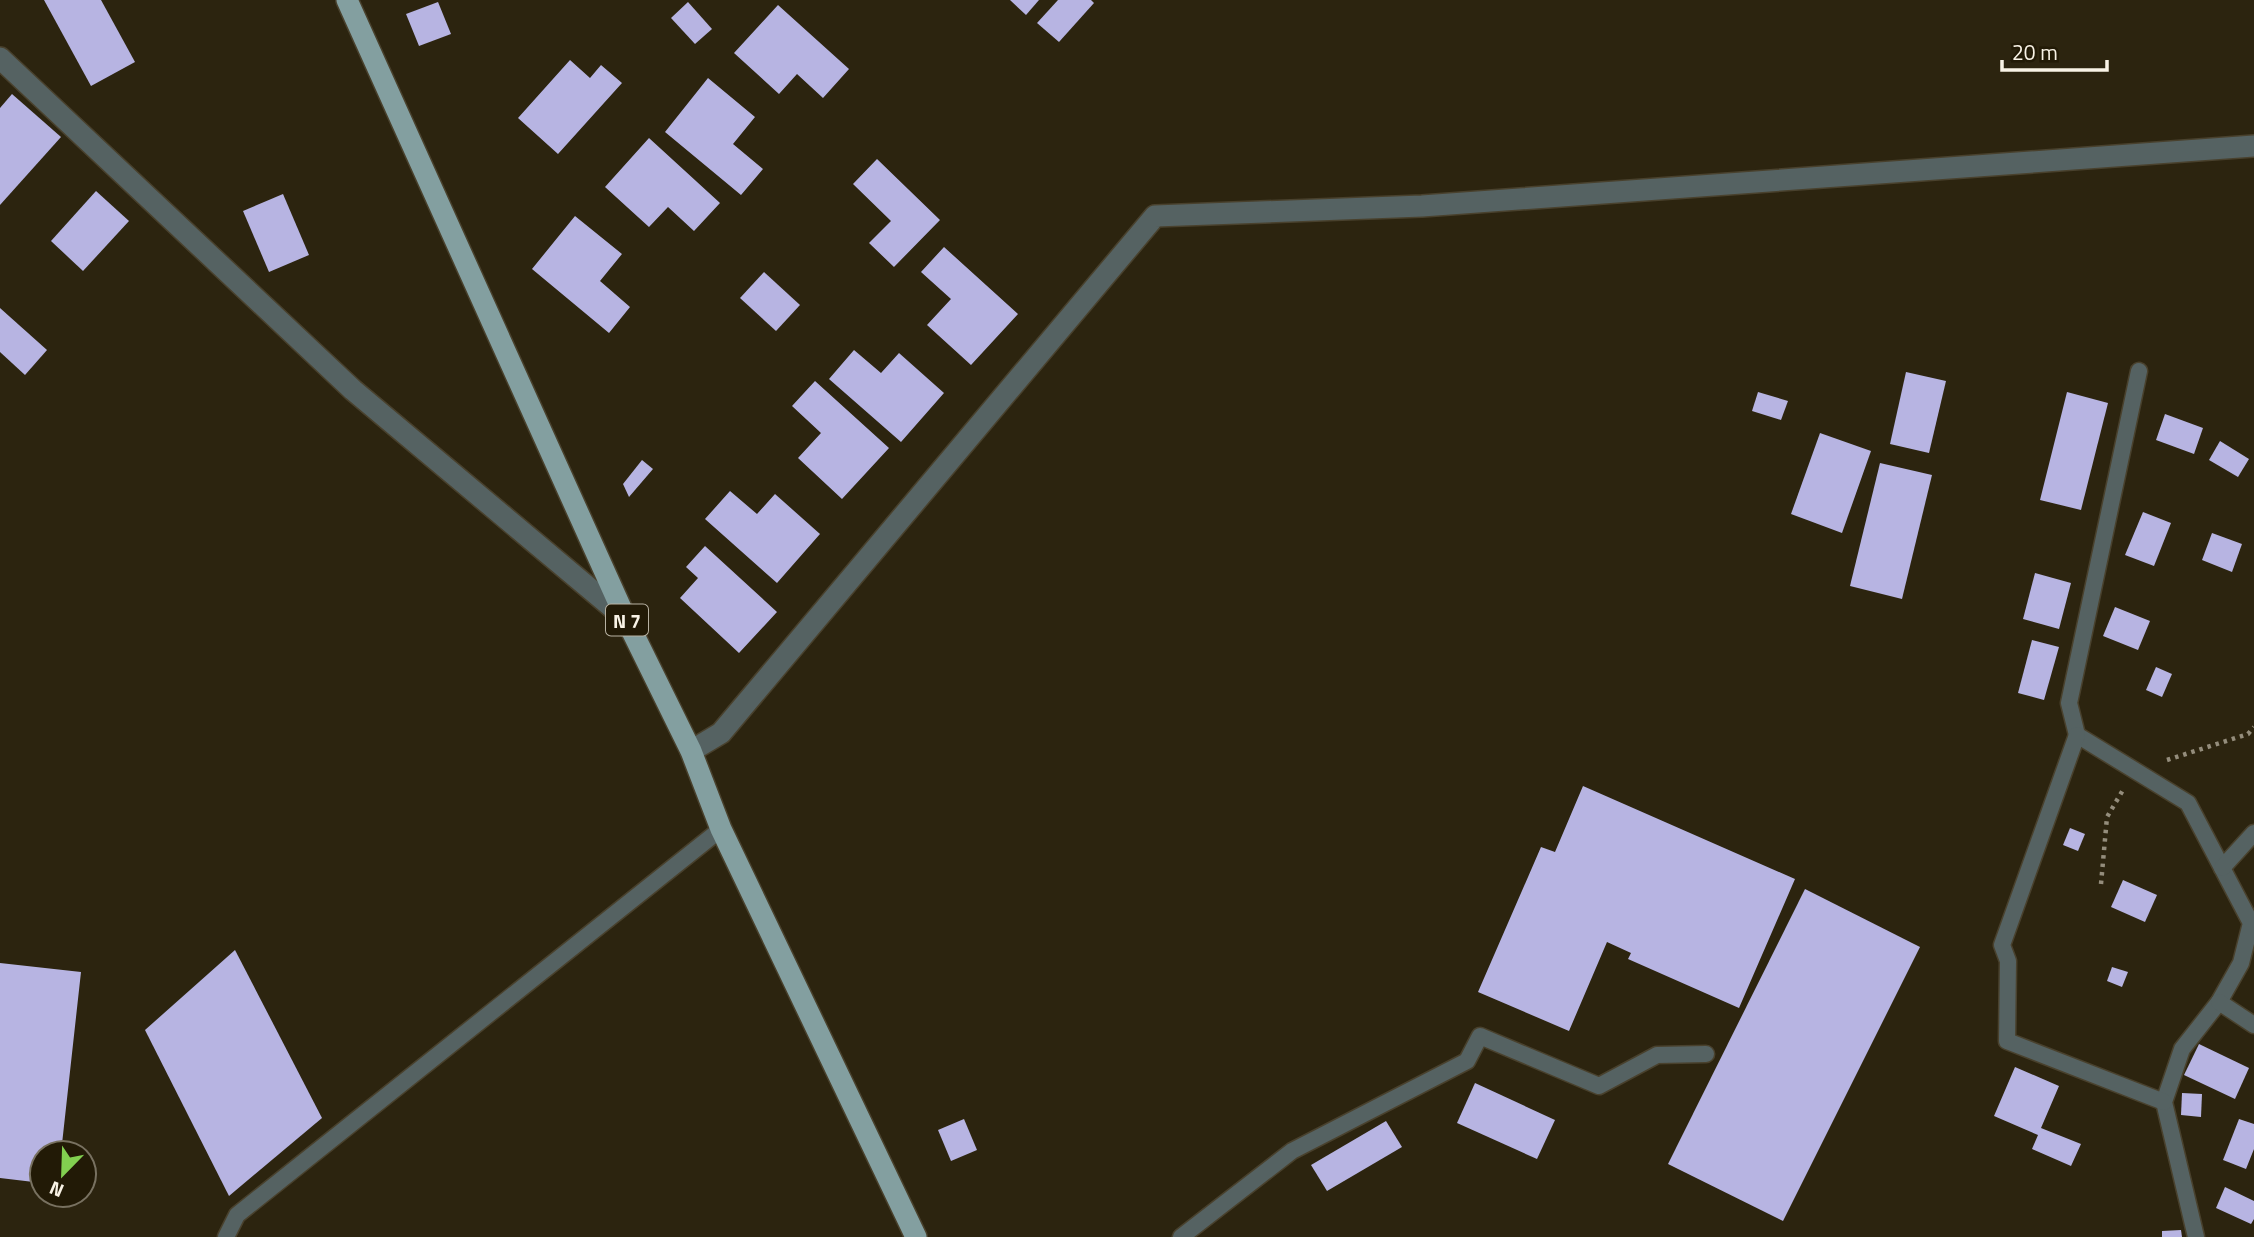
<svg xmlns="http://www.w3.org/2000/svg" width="2254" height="1237" font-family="'Titillium Web',sans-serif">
	<rect width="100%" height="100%" fill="#2c240f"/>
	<g fill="#b7b4e2">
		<polygon points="44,0 101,0 135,62 91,86"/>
		<polygon points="1010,0 1039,0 1026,15"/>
		<polygon points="1058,0 1091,0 1094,3 1059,42 1037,23"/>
		<polygon points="438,2 451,34 419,46 406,14"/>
		<polygon points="688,2 712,29 695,44 671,18"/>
		<polygon points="778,5 849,69 823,98 797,74 779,94 734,53"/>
		<polygon points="570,60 590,78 601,65 622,83 558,154 518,118"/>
		<polygon points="708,78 755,117 733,144 763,169 741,195 665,132"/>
		<polygon points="12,94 61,137 0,205 0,108"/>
		<polygon points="649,138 720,203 694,231 668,207 649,227 605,187"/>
		<polygon points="877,159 940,220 894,267 869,243 891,221 853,184"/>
		<polygon points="96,191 129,221 83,271 51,241"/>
		<polygon points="283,194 309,255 269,272 243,211"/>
		<polygon points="575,216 622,254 600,281 630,307 609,333 532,269"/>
		<polygon points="944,247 1018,314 971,365 927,325 951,299 921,272"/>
		<polygon points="764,272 800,305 776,331 740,298"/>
		<polygon points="0,308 47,350 25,375 0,352"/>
		<polygon points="854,350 881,373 899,353 944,393 901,442 829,379"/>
		<polygon points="1906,372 1946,381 1929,453 1890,444"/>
		<polygon points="815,381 889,448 842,499 798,458 821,433 792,406"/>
		<polygon points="1758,392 1788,401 1781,420 1752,411"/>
		<polygon points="2067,392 2108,403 2081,510 2040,500"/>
		<polygon points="2165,414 2203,428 2194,454 2156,440"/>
		<polygon points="1820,433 1871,451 1842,533 1791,514"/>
		<polygon points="2220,441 2249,459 2238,477 2209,460"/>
		<polygon points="642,460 653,469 629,497 623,484"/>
		<polygon points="1880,463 1932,475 1902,599 1850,586"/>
		<polygon points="730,491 757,514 775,494 820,534 777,583 705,519"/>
		<polygon points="2143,512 2171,523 2154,566 2125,555"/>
		<polygon points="2212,533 2242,544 2232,572 2202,560"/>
		<polygon points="705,546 777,612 739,653 680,598 698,578 686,567"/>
		<polygon points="2035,573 2071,583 2059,629 2023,619"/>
		<polygon points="2115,607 2150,621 2138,650 2103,636"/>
		<polygon points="2032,640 2059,647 2044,700 2018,693"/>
		<polygon points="2156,667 2172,674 2162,697 2146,690"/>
		<polygon points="1583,786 1795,879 1739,1008 1628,959 1631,953 1607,942 1569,1031 1478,992 1541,847 1555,852"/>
		<polygon points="2070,828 2085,834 2078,851 2063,845"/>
		<polygon points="2123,880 2157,895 2145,922 2111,907"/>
		<polygon points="1805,889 1920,947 1783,1221 1668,1164"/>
		<polygon points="235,950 322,1118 229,1196 145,1030"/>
		<polygon points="0,963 81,972 61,1153 42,1153 42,1183 0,1178"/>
		<polygon points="2112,967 2128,972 2122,987 2107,981"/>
		<polygon points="2199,1044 2249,1068 2235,1099 2184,1075"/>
		<polygon points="2015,1067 2059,1086 2041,1128 2081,1144 2071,1166 2032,1149 2038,1135 1994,1116"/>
		<polygon points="1475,1083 1555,1120 1537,1159 1457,1123"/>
		<polygon points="2182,1093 2202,1094 2201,1117 2181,1115"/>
		<polygon points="964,1119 977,1150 951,1161 938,1130"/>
		<polygon points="2239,1119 2254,1124 2254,1149 2246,1169 2223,1160"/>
		<polygon points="1386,1121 1402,1147 1327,1191 1311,1165"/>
		<polygon points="2225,1187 2254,1201 2254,1219 2251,1224 2216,1208"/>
		<polygon points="2181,1230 2182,1237 2162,1237 2162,1231"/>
	</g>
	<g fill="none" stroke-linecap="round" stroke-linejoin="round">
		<defs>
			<g id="lane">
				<polyline points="2139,371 2069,703 2077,735 2188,803 2251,923 2241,963 2219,1002 2182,1049 2164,1102 2196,1237"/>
				<polyline points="2077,735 2002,945 2008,961 2007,1041 2164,1102"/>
				<polyline points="2222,868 2254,833"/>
				<polyline points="2219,1002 2254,1025"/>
				<polyline points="226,1237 237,1215 721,829"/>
				<polyline points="1181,1237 1292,1151 1467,1061 1480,1036 1599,1086 1657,1055 1706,1054"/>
			</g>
			<g id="street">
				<polyline points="0,58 353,390 626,619"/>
				<polyline points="691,751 721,733 1155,216 1422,206 2254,146"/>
			</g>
			<polyline id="primary" points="347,0 626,619 691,751 721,829 916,1237"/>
		</defs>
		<use href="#lane" stroke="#49412d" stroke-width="19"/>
		<use href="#street" stroke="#49412d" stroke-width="24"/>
		<use href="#primary" stroke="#49412d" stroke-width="24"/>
		<g stroke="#948d7c" stroke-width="4.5" stroke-dasharray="3.5 5" stroke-linecap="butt">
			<polyline points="2167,760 2248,734 2254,727"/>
			<polyline points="2101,884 2107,817 2123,790"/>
		</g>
		<use href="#lane" stroke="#556262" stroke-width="16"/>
		<use href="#street" stroke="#556262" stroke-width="21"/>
		<use href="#primary" stroke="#839fa0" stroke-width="21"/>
	</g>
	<g text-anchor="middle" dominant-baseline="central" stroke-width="7" stroke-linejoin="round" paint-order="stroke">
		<rect fill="#221a06" stroke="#b8b2a3" stroke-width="2" x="606" y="604.5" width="42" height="31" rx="5"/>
		<g font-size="19" font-weight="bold" fill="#f9f3e6">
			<text x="627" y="620">N 7</text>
		</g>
	</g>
	<g transform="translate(63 1174) rotate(203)"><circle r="33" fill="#221a06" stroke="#787160" stroke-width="2"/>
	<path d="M0-5L12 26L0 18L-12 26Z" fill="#82d050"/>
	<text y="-10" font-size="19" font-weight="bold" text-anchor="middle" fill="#f9f3e6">N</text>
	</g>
	<path d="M2002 60v10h105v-10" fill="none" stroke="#f9f3e6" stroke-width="3.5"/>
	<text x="2012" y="60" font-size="21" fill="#f9f3e6" stroke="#221a06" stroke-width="5" paint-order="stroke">20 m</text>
</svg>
